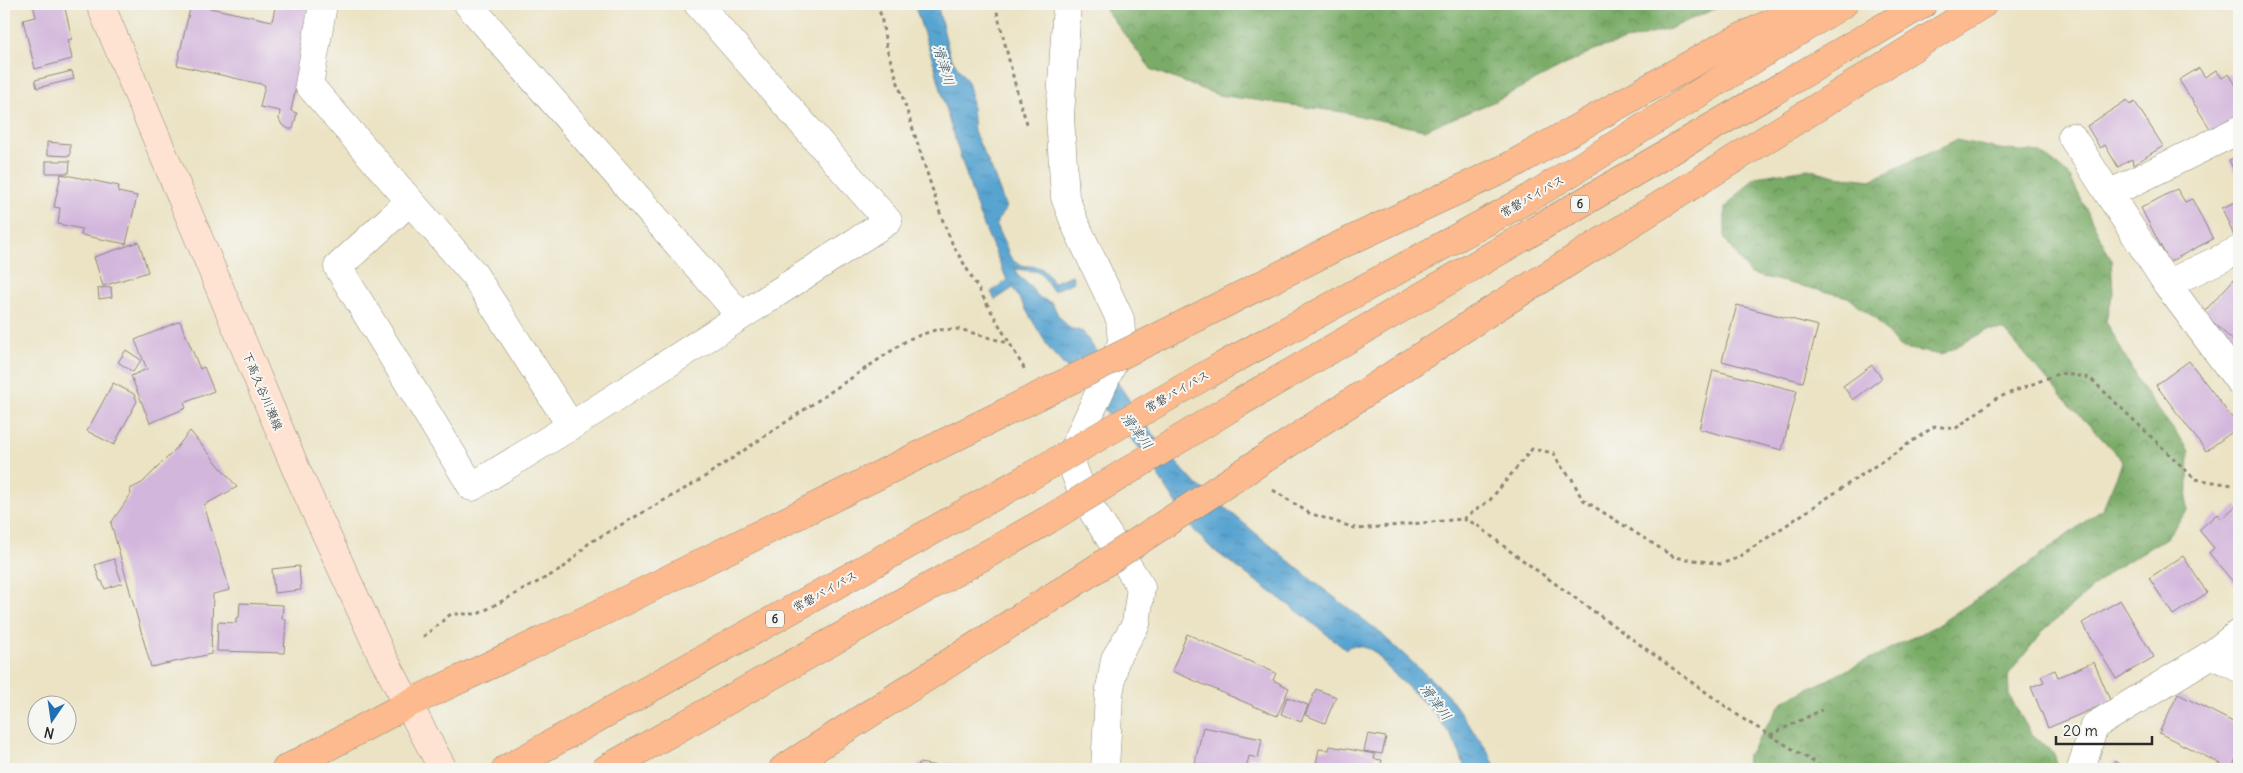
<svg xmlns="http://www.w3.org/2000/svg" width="2243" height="773" font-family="Delius,'Klee One',sans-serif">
	<defs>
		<pattern id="forest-crowns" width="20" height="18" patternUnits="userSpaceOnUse" patternTransform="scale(1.25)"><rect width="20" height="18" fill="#7aac68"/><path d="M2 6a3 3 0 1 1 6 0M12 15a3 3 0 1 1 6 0" fill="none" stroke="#648c56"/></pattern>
		<pattern id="water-ripples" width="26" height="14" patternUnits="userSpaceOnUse" patternTransform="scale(1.25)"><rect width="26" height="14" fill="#58a4d1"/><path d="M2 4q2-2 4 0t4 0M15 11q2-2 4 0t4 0" fill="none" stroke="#4986aa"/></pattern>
	</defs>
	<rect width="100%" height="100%" fill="#f6f6f2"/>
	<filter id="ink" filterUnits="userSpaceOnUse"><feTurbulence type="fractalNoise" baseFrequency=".02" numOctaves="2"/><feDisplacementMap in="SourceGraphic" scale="10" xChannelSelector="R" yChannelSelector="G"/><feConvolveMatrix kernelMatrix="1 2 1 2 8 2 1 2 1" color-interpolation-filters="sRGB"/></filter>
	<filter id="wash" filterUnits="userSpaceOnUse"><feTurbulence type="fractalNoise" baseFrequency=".0096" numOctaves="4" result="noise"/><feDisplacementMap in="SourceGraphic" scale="20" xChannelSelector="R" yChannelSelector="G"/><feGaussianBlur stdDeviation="1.12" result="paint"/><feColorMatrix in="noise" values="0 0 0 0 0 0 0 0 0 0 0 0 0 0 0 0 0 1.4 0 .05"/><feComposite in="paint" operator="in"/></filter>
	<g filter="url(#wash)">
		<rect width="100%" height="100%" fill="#ebe3c4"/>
		<g fill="url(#forest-crowns)" stroke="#526c4a">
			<polygon points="1101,4 1726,4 1669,29 1596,49 1493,102 1424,130 1342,112 1218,95 1152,70"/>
			<polygon points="1956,140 1999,149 2041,153 2069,175 2111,259 2113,293 2106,321 2141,386 2189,451 2187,511 2166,538 2113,570 2043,631 2008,675 2009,695 2030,732 2054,754 2059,769 1746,769 1747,756 1782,702 1936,626 2026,566 2103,508 2123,461 2056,390 2004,330 1987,330 1941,355 1899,347 1876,319 1848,297 1750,274 1725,239 1725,208 1755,177 1808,169 1836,176 1871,180"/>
		</g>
		<path fill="url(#water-ripples)" stroke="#42687e" d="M914 4H937L950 56 968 82 971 93 974 132 992 170 1006 208C1004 212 999 217 997 221 995 228 1002 237 1005 244 1007 248 1008 254 1011 258 1025 275 1042 255 1052 283L1072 275 1074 282 1053 291 1040 272 1016 269 1017 275 1029 285 1038 297 1052 303 1058 315 1069 328 1083 332 1158 442 1192 480 1313 581 1377 630 1447 694 1489 753 1496 769H1465C1454 725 1419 699 1388 668 1383 663 1379 655 1373 651 1367 647 1357 646 1350 646L1346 650 1304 616 1212 549 1194 530 1159 477 1155 465 1050 350 1013 288 995 300 991 292 1007 280 979 214 950 124 935 67Z"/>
		<g id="blocks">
			<g fill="#d3b6dc">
				<polygon points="33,4 64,4 72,39 68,40 72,59 35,69 23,20 36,17"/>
				<polygon points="191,4 272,21 276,4 313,4 291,111 297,113 293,129 289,129 282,125 279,119 280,111 260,107 265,85 177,65"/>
				<polygon points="2199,68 2205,77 2216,70 2222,78 2229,74 2239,90 2239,117 2213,133 2179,80"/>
				<polygon points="72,71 74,79 37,88 35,80"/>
				<polygon points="2127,100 2130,105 2135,102 2163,146 2133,165 2132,159 2118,167 2105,145 2100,148 2087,126"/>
				<polygon points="47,142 70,144 70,156 47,155"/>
				<polygon points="2239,156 2239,181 2229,160"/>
				<polygon points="46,161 70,161 69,173 46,173"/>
				<polygon points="61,174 119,186 118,192 137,196 126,244 81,235 82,229 58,224 60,208 54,207"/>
				<polygon points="2177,189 2185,202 2192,199 2213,239 2169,262 2141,208"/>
				<polygon points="2239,200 2239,234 2234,236 2222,208"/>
				<polygon points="139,242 148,272 103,286 94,257"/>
				<polygon points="2235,278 2239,283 2239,346 2203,313"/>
				<polygon points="111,287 112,297 99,299 98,288"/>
				<polygon points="1737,305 1818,326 1803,382 1722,361"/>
				<polygon points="180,321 200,369 204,367 214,391 184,403 186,408 150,423 131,376 147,369 135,340"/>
				<polygon points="126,350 141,360 133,372 118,362"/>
				<polygon points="2189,361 2239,427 2206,451 2156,385"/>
				<polygon points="1872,365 1882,378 1853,400 1843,386"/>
				<polygon points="1713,370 1797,391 1782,450 1699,429"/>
				<polygon points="113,383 134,394 137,401 114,445 87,431"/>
				<polygon points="190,431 237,487 204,505 230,590 213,594 211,654 151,667 111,523 131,494 130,489 142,483 173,452"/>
				<polygon points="2237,505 2239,508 2239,579 2234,583 2209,553 2214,548 2199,530 2217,514 2221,519"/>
				<polygon points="2183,556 2207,593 2173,615 2149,578"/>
				<polygon points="114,559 122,583 105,589 102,581 100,581 95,565"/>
				<polygon points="299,566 301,590 274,593 272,569"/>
				<polygon points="2120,600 2154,657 2116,679 2082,623"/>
				<polygon points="240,603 283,605 282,619 286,619 284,653 217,651 218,622 236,623 236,618 239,617"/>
				<polygon points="1187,634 1276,673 1273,680 1289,688 1277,716 1172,671"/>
				<polygon points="2094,662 2110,700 2102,705 2048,728 2031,687 2044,682 2041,676 2055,670 2058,677"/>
				<polygon points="1316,689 1336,697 1325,723 1305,715"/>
				<polygon points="2178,694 2239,725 2239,753 2231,769 2159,733"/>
				<polygon points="1287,697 1308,705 1301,722 1281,714"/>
				<polygon points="1203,727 1262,739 1258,758 1249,756 1246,769 1226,769 1195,763"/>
				<polygon points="1368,734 1386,737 1382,754 1364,751"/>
				<polygon points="1330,746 1375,754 1374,759 1382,760 1380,769 1315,769 1319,749 1329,750"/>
				<polygon points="2114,761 2129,769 2109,769"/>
				<polygon points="919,763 938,766 938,769 917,769"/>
				<polygon points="948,763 983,768 983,769 947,769"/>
			</g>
		</g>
	</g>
	<g filter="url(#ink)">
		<use href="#blocks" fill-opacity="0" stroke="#8b8778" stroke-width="1"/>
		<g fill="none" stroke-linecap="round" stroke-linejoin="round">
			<defs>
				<g id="street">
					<polyline points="323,4 309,85 410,201 338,267 472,487 571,426 888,221 698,4"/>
					<polyline points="468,4 741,316"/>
					<polyline points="1067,4 1060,117 1065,197 1075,224 1120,319 1122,343 1075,446 1072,465 1085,499 1141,587 1136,624 1115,659 1109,695 1105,769"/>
					<polyline points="2072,137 2167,284 2239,381"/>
					<polyline points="2109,194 2239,130"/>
					<polyline points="410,201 473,273 571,426"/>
					<polyline points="2167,284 2239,250"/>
					<polyline points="2212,654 2239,668"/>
					<polyline points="2081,769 2094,726 2212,654 2239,633"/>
				</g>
				<polyline id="secondary" points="100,4 296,469 382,656 443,769"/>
				<g id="highway">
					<polyline points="1192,320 1336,247 1508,167 1727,44 1810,4"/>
					<polyline points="1220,367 1528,199 1843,4"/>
					<polyline points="1237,404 1923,4"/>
					<polyline points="1264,459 1492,310 1983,4"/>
					<polyline points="286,769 408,704 596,615 984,423"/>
					<polyline points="506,769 1027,478"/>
					<polyline points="606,769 1046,521"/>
					<polyline points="783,769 1071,585"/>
				</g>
			</defs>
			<use href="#street" stroke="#8b8778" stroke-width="29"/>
			<use href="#secondary" stroke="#8b8778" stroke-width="29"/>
			<use href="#highway" stroke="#8b8778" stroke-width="29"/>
			<g stroke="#8b8778" stroke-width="3" stroke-dasharray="4 4" stroke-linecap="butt">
				<polyline points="877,4 881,16 887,49 941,216 952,243 1025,370"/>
				<polyline points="995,4 1019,100 1028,126"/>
				<polyline points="1273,490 1309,513 1358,529 1463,519 1490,500 1532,449 1554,453 1559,464 1572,479 1582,499 1674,557 1721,564 1737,558 1935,426 1955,429 1995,399 2060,373 2090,378 2195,479 2239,486"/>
				<polyline points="1463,519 1476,524 1510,551 1746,721 1770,735 1822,710"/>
				<polyline points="423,637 451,614 478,614 562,569 589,543 700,480 909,339 935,330 959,329 1008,343"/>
				<polyline points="1770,735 1825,769"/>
			</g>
			<use href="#street" stroke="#fff" stroke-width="28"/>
			<use href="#secondary" stroke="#fee3d2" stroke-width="28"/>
			<use href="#highway" stroke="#fcba8e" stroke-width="28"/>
			<defs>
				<g id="highway-bridge">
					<polyline points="984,423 1192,320"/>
					<polyline points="1027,478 1220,367"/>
					<polyline points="1046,521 1237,404"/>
					<polyline points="1071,585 1264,459"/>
				</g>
			</defs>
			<use href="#highway-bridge" stroke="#8b8778" stroke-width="29" stroke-linecap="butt"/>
			<use href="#highway-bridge" stroke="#fcba8e" stroke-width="28"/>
		</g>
	</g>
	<g text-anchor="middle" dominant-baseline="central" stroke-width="4" stroke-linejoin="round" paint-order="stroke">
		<g fill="#f6f6f2" stroke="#686867" stroke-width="1">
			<rect x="1571" y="195.5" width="18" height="17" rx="4"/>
			<rect x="766" y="610.5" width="18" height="17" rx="4"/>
		</g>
		<g font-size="11" font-weight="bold" fill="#2b2b2b">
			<text x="1580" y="204">6</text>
			<text x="775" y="619">6</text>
		</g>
		<g font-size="12" fill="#2b2b2b" stroke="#f6f6f2">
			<text transform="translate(1532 196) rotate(-30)">常磐バイパス</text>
			<text transform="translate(263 391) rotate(67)">下高久谷川瀬線</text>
			<text transform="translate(1177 391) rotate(-30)">常磐バイパス</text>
			<text transform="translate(825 591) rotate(-29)">常磐バイパス</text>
		</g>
		<g font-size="14" font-style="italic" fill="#3d5b6d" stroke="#f6f6f2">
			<text transform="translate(944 65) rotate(73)">滑津川</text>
			<text transform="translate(1137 431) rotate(52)">滑津川</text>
			<text transform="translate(1436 702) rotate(53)">滑津川</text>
		</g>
	</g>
	<rect width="2243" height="773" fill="none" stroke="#f6f6f2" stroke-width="20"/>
	<g transform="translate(52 720) rotate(193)"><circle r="24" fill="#f6f6f2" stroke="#a5a5a2"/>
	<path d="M0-4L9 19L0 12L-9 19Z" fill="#1f6fb2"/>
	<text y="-8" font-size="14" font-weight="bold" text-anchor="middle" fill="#2b2b2b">N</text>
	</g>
	<path d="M2056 736v8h96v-8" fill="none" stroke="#2b2b2b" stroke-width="2.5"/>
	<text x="2063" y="736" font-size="15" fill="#2b2b2b" stroke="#f6f6f2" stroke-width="4" paint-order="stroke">20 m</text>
</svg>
